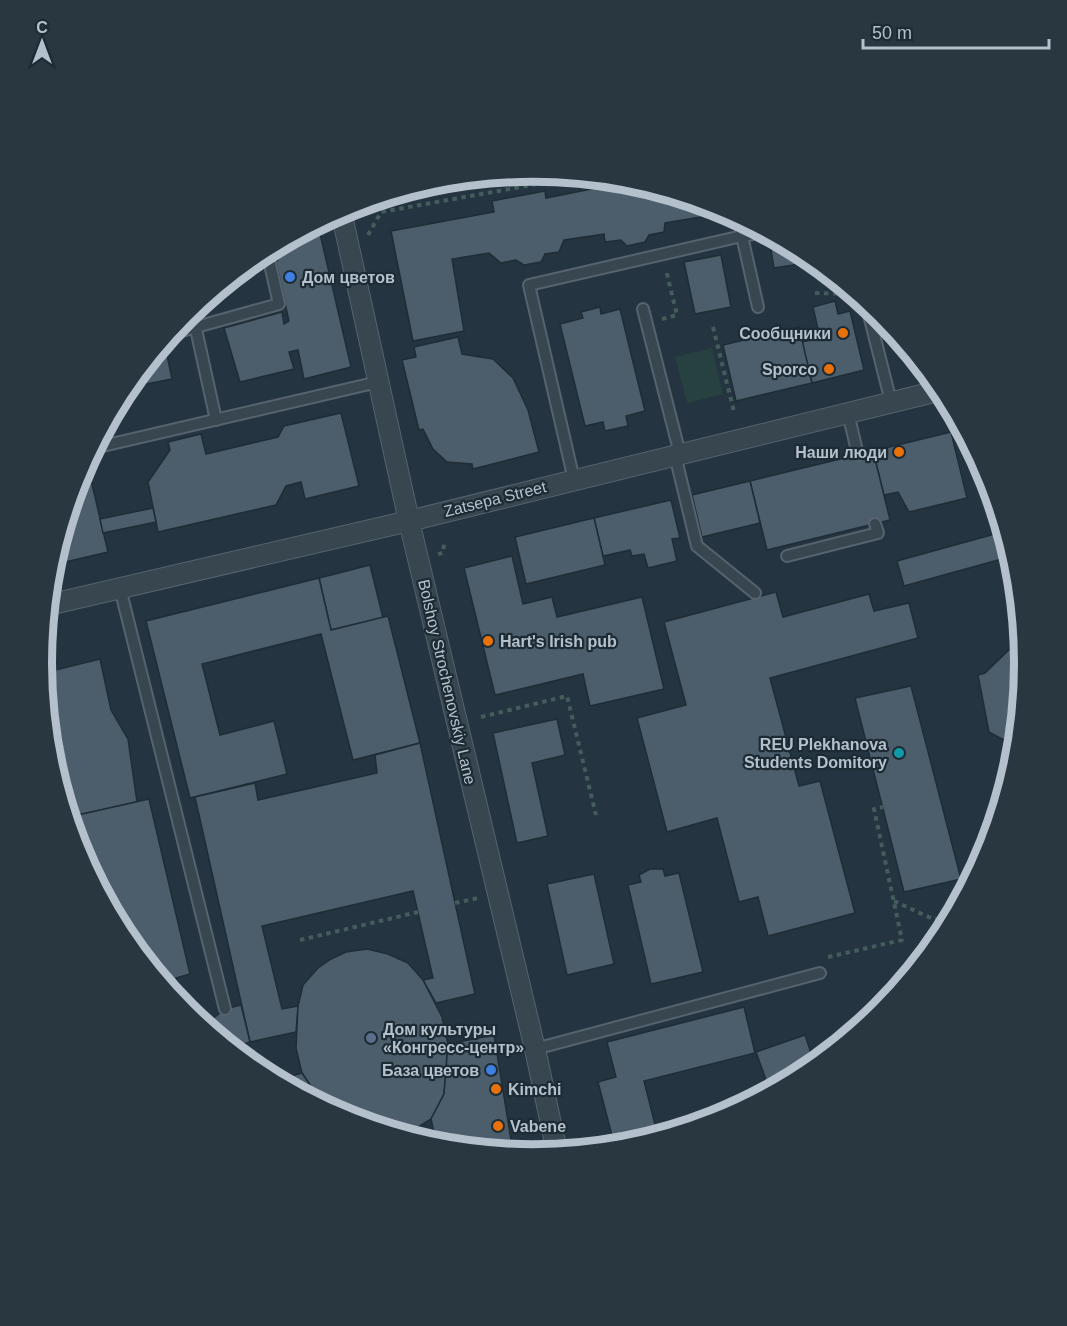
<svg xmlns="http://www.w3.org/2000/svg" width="1067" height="1326" font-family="Helvetica,sans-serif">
	<rect width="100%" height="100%" fill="#243440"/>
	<polygon fill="#264140" points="712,348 723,394 687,403 675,357"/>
	<g fill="#4c5e6c" stroke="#1f2d37" stroke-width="1.5">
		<polygon points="608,179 630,181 718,208 719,214 665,223 664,232 649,235 645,242 627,246 621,240 605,242 604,234 564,240 559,252 545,254 541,262 524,265 516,260 501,263 489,253 452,259 464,331 413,341 391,231 494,212 492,201 545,191 546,198 597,188 596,181"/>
		<polygon points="318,225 351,367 304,379 298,350 289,352 294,369 240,382 224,328 282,312 284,324 289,321 276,262 291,242"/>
		<polygon points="784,242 798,250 800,264 774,268 770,244"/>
		<polygon points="721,255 731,307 695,314 684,262"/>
		<polygon points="835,301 838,314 850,311 864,370 812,383 802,342 820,338 813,307"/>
		<polygon points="600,307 601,314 620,309 645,411 626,416 628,426 605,431 603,422 585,426 560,324 583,318 581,312"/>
		<polygon points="799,327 812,383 736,401 723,345"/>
		<polygon points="893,329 909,350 898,352"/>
		<polygon points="458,337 462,354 493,359 513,378 528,410 539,452 473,469 472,464 447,462 433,449 423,429 419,430 402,360 416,357 414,347"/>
		<polygon points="167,355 172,379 136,386 135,378 151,358"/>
		<polygon points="341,413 359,486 305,499 301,482 286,486 276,505 158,532 148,482 170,450 168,442 201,434 206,454 278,437 284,426"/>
		<polygon points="951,432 967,498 909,512 898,492 884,495 873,451"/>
		<polygon points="873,451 890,520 767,550 750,481"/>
		<polygon points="91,480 108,552 61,563 60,555 55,556 77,484"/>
		<polygon points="750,481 760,523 702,537 692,495"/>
		<polygon points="671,500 680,538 672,539 677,561 648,568 644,554 632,556 630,550 603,556 594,518"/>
		<polygon points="153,508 156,522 103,533 100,519"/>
		<polygon points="594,518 605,565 526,584 515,537"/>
		<polygon points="1002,532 1009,557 904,586 897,561"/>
		<polygon points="512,556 523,604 552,597 557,617 642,597 664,689 590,706 583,674 495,695 464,568"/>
		<polygon points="370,565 383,618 331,630 319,578"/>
		<polygon points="319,578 331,630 388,616 420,743 353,760 321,634 202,664 220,735 274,721 287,774 190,798 146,621"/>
		<polygon points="776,592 783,617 869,594 874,611 909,603 918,638 770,678 799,786 820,781 855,913 768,936 758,897 739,902 717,818 667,832 637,718 686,705 664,622"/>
		<polygon points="1022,637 1025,668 1011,680 1020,711 1017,747 989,732 978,675 985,673"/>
		<polygon points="100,659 111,710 128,739 137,802 69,817 51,759 43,673"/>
		<polygon points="911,686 961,879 904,892 855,698"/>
		<polygon points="557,719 565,755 532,763 548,836 517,843 493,733"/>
		<polygon points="420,743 475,994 436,1003 423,980 433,978 413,891 262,926 282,1009 298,1006 296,1032 250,1042 195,797 255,783 258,800 377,773 375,755"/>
		<polygon points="149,799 190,974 176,978 183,1007 125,936 79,851 69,817"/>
		<polygon points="650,869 663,869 665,876 679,873 703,972 651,984 628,885 641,882 639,875"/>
		<polygon points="594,874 614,964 567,975 547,884"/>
		<polygon points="367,949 388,954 408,963 423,980 442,1017 448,1044 444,1094 431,1119 412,1131 400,1134 345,1117 324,1106 302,1073 296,1048 298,1006 303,985 318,968 331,959 346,952"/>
		<polygon points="241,1005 250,1042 231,1048 208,1029 207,1023 225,1009"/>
		<polygon points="744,1007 755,1053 644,1081 658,1136 615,1147 598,1082 616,1077 607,1042"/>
		<polygon points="494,1035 513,1152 437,1145 431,1119 444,1094 448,1044"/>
		<polygon points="805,1035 815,1065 770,1091 756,1052"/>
		<polygon points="302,1073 324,1106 276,1080"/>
	</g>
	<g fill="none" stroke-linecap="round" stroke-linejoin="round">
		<defs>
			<g id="lane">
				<polyline points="739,218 742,236 765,232"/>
				<polyline points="866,303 891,402"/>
				<polyline points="643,309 680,454"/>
				<polyline points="192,311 216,420"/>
				<polyline points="171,334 279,304 267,251"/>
				<polyline points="848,413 858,455"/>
				<polyline points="94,448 378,382"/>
				<polyline points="976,454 987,495"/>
				<polyline points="675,455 697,546 755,593"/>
				<polyline points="574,480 529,285 742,236 758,307"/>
				<polyline points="787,556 878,533 875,524"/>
				<polyline points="120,588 225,1009"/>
				<polyline points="234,1045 235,1051"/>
				<polyline points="535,1049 820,973"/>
			</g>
			<g id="street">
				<polyline points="341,211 409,521 535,1049 557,1152"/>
				<polyline points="48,605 409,521 942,390"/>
			</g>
		</defs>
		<use href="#lane" stroke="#56636e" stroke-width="14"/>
		<use href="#street" stroke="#56636e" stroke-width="22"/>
		<g stroke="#445d5c" stroke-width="4" stroke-dasharray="4.5 4.5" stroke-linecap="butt">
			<polyline points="368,235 381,212 582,176"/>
			<polyline points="815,293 851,294"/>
			<polyline points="662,319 677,315 666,270"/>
			<polyline points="713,327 734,412"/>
			<polyline points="438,554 443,553 444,544"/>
			<polyline points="481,717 567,696 596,815"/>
			<polyline points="894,901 933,919 951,919"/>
			<polyline points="455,903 478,898"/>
			<polyline points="300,940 418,912"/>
			<polyline points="828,957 902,940 874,809 883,807"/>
		</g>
		<use href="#lane" stroke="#384650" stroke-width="10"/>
		<use href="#street" stroke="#384650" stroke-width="20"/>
	</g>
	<g fill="#3f7fe0" stroke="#1d2b35" stroke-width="2">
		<circle cx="290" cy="277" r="6"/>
		<circle cx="491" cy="1070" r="6"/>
	</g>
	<g fill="#e8710a" stroke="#1d2b35" stroke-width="2">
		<circle cx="843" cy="333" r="6"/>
		<circle cx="829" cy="369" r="6"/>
		<circle cx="899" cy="452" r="6"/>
		<circle cx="488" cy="641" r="6"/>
		<circle cx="496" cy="1089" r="6"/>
		<circle cx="498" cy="1126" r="6"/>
	</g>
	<circle fill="#0f9aa8" stroke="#1d2b35" stroke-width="2" cx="899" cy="753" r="6"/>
	<circle fill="#5c6f8a" stroke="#1d2b35" stroke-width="2" cx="371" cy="1038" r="6"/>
	<g text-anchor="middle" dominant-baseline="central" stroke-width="4.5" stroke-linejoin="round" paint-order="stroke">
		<g font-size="16" font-weight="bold" fill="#b4c0cb" stroke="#1d2b35" text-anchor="start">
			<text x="302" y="277">Дом цветов</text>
			<text x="831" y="333" text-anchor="end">Сообщники</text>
			<text x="817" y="369" text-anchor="end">Sporco</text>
			<text x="887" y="452" text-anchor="end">Наши люди</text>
			<text x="500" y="641">Hart's Irish pub</text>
			<text x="887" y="744" text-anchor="end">REU Plekhanova<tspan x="887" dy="18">Students Domitory</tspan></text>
			<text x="383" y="1029">Дом культуры<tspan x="383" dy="18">«Конгресс-центр»</tspan></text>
			<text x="479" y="1070" text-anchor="end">База цветов</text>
			<text x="508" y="1089">Kimchi</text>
			<text x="510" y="1126">Vabene</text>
		</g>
		<g font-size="16" fill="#b4c0cb" stroke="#1d2b35">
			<text transform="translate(495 499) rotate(-14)">Zatsepa Street</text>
			<text transform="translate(447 682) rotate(77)">Bolshoy Strochenovskiy Lane</text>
		</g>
	</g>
	<path d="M0 0H1067V1326H0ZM52 663a481 481 0 1 1 962 0a481 481 0 1 1-962 0Z" fill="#293741" fill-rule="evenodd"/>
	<path fill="none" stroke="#b4c0cb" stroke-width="8" d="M52 663a481 481 0 1 1 962 0a481 481 0 1 1-962 0Z"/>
	<g transform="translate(42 42)" stroke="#1d2b35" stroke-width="4.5" paint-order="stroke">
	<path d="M0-4.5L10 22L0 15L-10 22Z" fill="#b4c0cb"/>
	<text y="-9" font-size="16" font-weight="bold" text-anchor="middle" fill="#b4c0cb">С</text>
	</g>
	<path d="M863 39v9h186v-9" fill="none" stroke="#b4c0cb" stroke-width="3"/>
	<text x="872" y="39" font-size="18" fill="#b4c0cb" stroke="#1d2b35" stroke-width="4.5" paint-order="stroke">50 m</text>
</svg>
